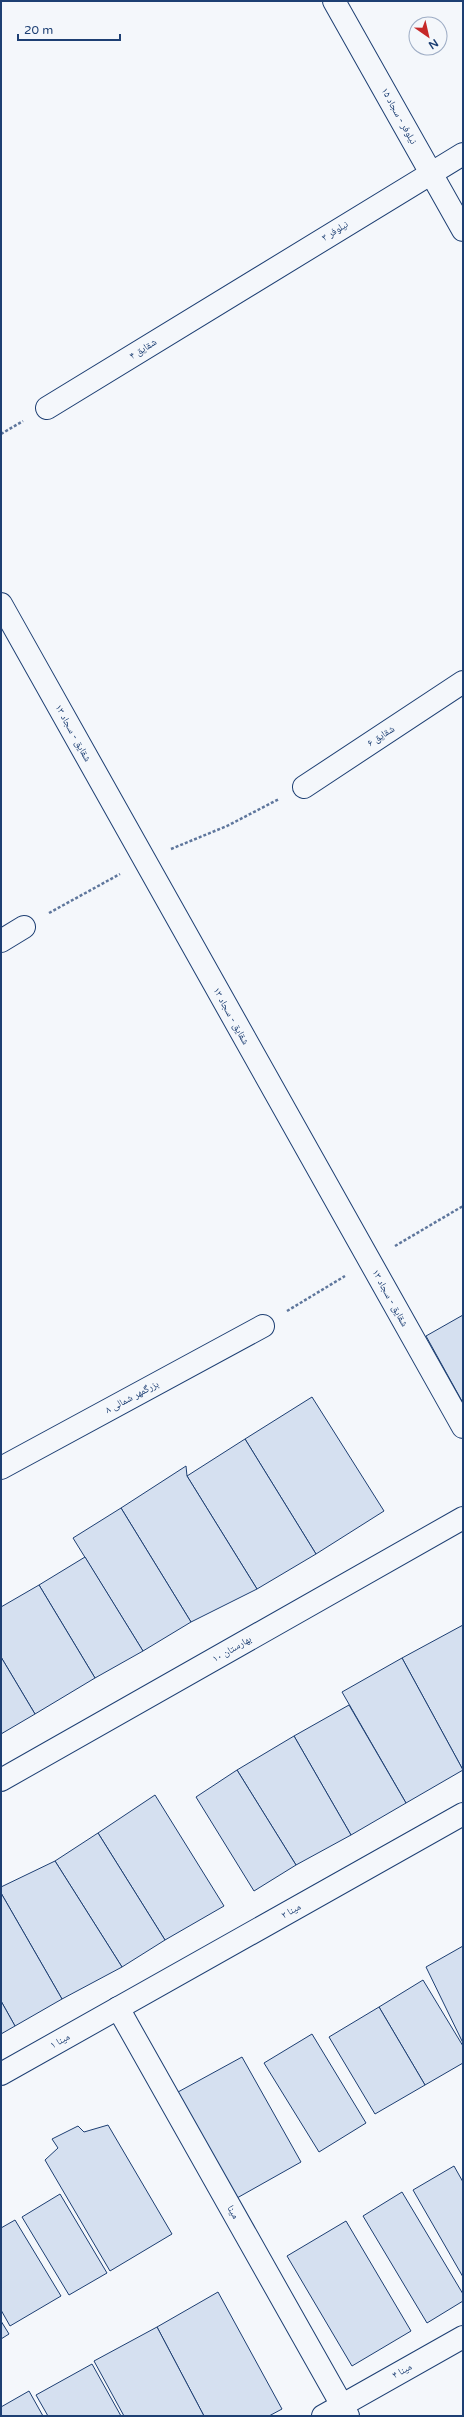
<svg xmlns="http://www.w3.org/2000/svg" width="464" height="2417" font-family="'Varela Round','Noto Naskh Arabic',sans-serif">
	<rect width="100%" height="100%" fill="#f4f7fb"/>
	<g fill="#d5e0f0" stroke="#1d3f73">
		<polygon points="463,1315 463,1403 426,1336"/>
		<polygon points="312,1397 384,1511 316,1554 245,1439"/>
		<polygon points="245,1439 316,1554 257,1589 187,1476"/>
		<polygon points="186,1466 187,1476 257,1589 191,1622 121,1508"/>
		<polygon points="121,1508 191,1622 143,1651 73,1538"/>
		<polygon points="85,1557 143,1651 95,1678 39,1585"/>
		<polygon points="39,1585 95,1678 35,1714 1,1657 1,1607"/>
		<polygon points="463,1625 463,1770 402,1658"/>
		<polygon points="1,1657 35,1714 1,1734"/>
		<polygon points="402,1658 463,1770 406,1803 342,1692"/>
		<polygon points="349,1705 406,1803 351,1835 294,1736"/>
		<polygon points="294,1736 351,1835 296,1865 237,1770"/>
		<polygon points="237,1770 296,1865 254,1891 196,1797"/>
		<polygon points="155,1795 224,1906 165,1940 98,1833"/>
		<polygon points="98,1833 165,1940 122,1967 55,1861"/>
		<polygon points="55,1861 122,1967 62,1999 1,1893 1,1887"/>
		<polygon points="1,1893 62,1999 15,2026 1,2001"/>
		<polygon points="463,1946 463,2043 426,1967"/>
		<polygon points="423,1980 463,2046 463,2063 425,2085 379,2007"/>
		<polygon points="1,2001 15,2026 1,2034"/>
		<polygon points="379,2007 425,2085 375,2114 329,2037"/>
		<polygon points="312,2034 366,2123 319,2152 264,2063"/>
		<polygon points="242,2057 301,2162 237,2198 178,2092"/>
		<polygon points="108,2125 172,2234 110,2271 45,2160 58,2148 52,2139 78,2126 84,2132"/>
		<polygon points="454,2166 463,2182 463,2277 413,2190"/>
		<polygon points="402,2192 463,2294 463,2301 427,2323 363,2216"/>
		<polygon points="60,2194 107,2273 69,2295 22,2217"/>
		<polygon points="15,2220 61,2296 10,2326 1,2310 1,2228"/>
		<polygon points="346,2221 411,2331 352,2366 287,2256"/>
		<polygon points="218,2292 282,2409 269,2416 204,2416 157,2327"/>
		<polygon points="1,2321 9,2334 1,2339"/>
		<polygon points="157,2327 204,2416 124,2416 94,2361"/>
		<polygon points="92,2364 121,2416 48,2416 36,2395"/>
		<polygon points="29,2391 43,2416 1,2416 1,2407"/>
	</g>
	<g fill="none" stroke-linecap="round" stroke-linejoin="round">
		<defs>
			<g id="street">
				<polyline points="334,1 463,230"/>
				<polyline points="47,408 463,154"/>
				<polyline points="1,604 463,1427"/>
				<polyline points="304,787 463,682"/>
				<polyline points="1,941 24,927"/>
				<polyline points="1,1468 263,1326"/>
				<polyline points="1,1780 463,1518"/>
				<polyline points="118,2008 348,2416"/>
				<polyline points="1,2074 463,1814"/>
				<polyline points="323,2416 463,2337"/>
			</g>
		</defs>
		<use href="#street" stroke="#1d3f73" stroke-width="24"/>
		<g stroke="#5e769c" stroke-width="2.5" stroke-dasharray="3 2" stroke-linecap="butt">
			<polyline points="1,434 23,421"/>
			<polyline points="171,849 227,826 279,799"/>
			<polyline points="49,913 120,874"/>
			<polyline points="395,1246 463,1206"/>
			<polyline points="287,1311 345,1276"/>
		</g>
		<use href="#street" stroke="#f4f7fb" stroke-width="22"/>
	</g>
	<g text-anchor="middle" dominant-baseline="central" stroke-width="3" stroke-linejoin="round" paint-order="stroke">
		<g font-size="10" fill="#1d3f73" stroke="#f4f7fb">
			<text transform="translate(399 116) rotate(61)">نیلوفر - سجاد ۱۵</text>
			<text transform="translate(335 231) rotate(-32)">نیلوفر ۳</text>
			<text transform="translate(143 349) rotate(-32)">شقایق ۴</text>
			<text transform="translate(73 733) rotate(61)">شقایق - سجاد ۱۳</text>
			<text transform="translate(381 736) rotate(-33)">شقایق ۶</text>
			<text transform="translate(231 1016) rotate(61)">شقایق - سجاد ۱۳</text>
			<text transform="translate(390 1298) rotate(61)">شقایق - سجاد ۱۳</text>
			<text transform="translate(132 1397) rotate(-28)">بزرگمهر شمالی ۸</text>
			<text transform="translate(232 1649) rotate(-30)">بهارستان ۱۰</text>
			<text transform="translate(291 1911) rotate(-29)">مینا ۲</text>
			<text transform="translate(60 2041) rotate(-29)">مینا ۱</text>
			<text transform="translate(233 2212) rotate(61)">مینا</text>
			<text transform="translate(402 2371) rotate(-29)">مینا ۴</text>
		</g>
	</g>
	<rect width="464" height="2417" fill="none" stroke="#1d3f73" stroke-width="4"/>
	<g transform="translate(428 36) rotate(146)"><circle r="19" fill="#f4f7fb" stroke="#9eadc5"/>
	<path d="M0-3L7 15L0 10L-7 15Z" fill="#c62828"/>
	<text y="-6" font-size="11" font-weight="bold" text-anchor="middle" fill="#1d3f73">N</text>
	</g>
	<path d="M18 34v6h102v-6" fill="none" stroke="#1d3f73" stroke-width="2"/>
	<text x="24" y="34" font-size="12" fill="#1d3f73" stroke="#f4f7fb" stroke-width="3" paint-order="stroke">20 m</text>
</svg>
